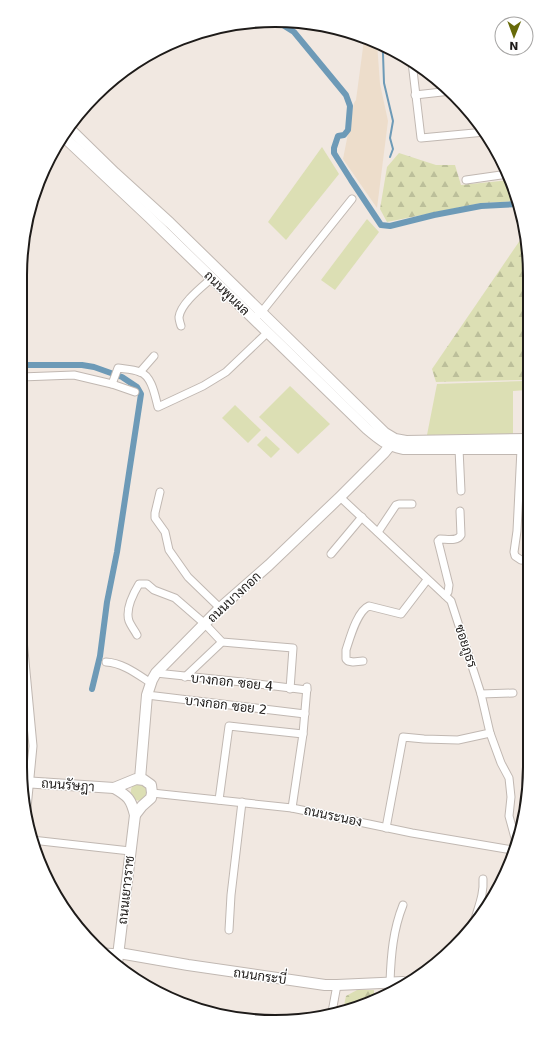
<svg xmlns="http://www.w3.org/2000/svg" width="550" height="1042" font-family="'DejaVu Sans',Sarabun,sans-serif">
	<defs>
		<pattern id="forest-firs" width="22" height="20" patternUnits="userSpaceOnUse"><rect width="22" height="20" fill="#dcdfb4"/><path d="M5 1l3.5 6h-7zM16 11l3.5 6h-7z" fill="#bcbf9a"/></pattern>
	</defs>
	<rect width="100%" height="100%" fill="#f1e8e1"/>
	<polygon fill="#edddcb" points="364,40 377,43 380,84 388,121 377,208 343,159 354,103 356,100"/>
	<g fill="#dcdfb4">
		<polygon points="322,147 339,174 286,240 268,222"/>
		<polygon points="367,219 379,232 335,290 321,280"/>
		<polygon points="528,370 528,399 527,390 513,391 513,434 427,435 437,384 524,381"/>
		<polygon points="290,386 330,424 298,454 259,417"/>
		<polygon points="235,405 261,430 248,443 222,418"/>
		<polygon points="266,436 280,449 271,458 257,445"/>
		<path d="M137 783 146 785 149 793 141 801 135 800 131 795C130 789 132 785 137 783Z"/>
	</g>
	<g fill="url(#forest-firs)">
		<polygon points="399,153 436,165 455,165 461,185 511,180 517,201 481,203 387,222 380,209 387,167"/>
		<polygon points="525,233 528,241 528,366 524,380 436,382 432,369"/>
		<polygon points="357,990 374,990 374,999 369,1003 343,1010 346,996"/>
	</g>
	<g fill="none" stroke-linecap="round" stroke-linejoin="round">
		<polyline stroke="#6d9ab7" stroke-width="2" points="382,45 383,54 384,83 393,121 390,138 393,149 390,157"/>
		<g stroke="#6d9ab7" stroke-width="6">
			<polyline points="278,22 294,32 346,95 350,106 348,130 344,135 338,136 334,148 334,153 351,180 381,225 390,226 434,215 481,206 518,204"/>
			<polyline points="20,365 82,365 94,367 122,377 137,387 141,394 117,552 107,602 100,656 92,689"/>
		</g>
		<defs>
			<g id="street">
				<polyline points="412,62 421,138 485,132"/>
				<polyline points="415,95 451,91"/>
				<polyline points="466,180 508,174"/>
				<polyline points="258,315 264,309 352,199"/>
				<path d="M181 326C180 323 179 320 179 317 181 303 202 287 212 278"/>
				<polyline points="140,372 154,356"/>
				<polyline points="21,377 74,375 112,384 135,392"/>
				<path d="M112 384 118 368C125 369 133 369 140 372 152 376 155 396 158 407L203 386 226 372 268 332"/>
				<polyline points="20,399 20,356"/>
				<polyline points="459,449 461,491"/>
				<polyline points="160,492 155,513 155,518 165,532 169,550 188,577 220,608"/>
				<polyline points="340,497 451,601 481,694 490,733 501,763 509,778 511,797 509,816 515,838"/>
				<polyline points="378,532 396,505 399,504 412,504"/>
				<polyline points="331,554 362,517"/>
				<polyline points="521,560 515,556 514,552 517,531 521,449"/>
				<path d="M445 595 448 592 449 585 438 541 440 539C447 539 457 542 461 535L460 511"/>
				<polyline points="20,608 33,746 27,808"/>
				<path d="M137 635C135 631 131 626 129 621 125 609 133 594 139 584H147L154 590 175 598 205 624 222 642 293 648 290 689"/>
				<path d="M363 661 353 662 348 661 346 659V650C350 638 357 611 369 606L401 614 427 580"/>
				<path d="M106 662C123 663 137 674 151 683"/>
				<polyline points="156,673 242,682 307,690"/>
				<polyline points="185,677 222,642"/>
				<polyline points="481,694 513,693"/>
				<polyline points="147,695 305,714"/>
				<polyline points="303,734 307,687"/>
				<polyline points="152,793 292,808 412,833 512,850"/>
				<polyline points="219,800 229,726 303,734 292,808"/>
				<polyline points="386,828 403,737 424,739 458,740 490,733"/>
				<polyline points="32,840 130,851"/>
				<path d="M475 919C479 905 484 894 483 879"/>
				<polyline points="229,930 231,895 242,802"/>
				<polyline points="105,952 119,953"/>
				<path d="M390 982C391 955 393 930 403 905"/>
				<polyline points="332,1012 337,985"/>
			</g>
			<g id="secondary">
				<polyline points="71,130 115,173 170,223 385,433 395,439 406,441 528,439"/>
				<path d="M65 138 150 218 367 429C380 440 386 445 403 449H528"/>
				<polyline points="140,779 147,695 152,680 156,673 220,608 269,565 340,497 384,453 393,442"/>
				<polyline points="23,782 114,788 136,779 144,780 151,785 152,793 151,798 142,806 135,815"/>
				<path d="M114 788C128 796 131 799 135 815L117 964"/>
				<polyline points="119,953 188,965 325,985 337,985 403,982"/>
			</g>
		</defs>
		<use href="#street" stroke="#c1b8b2" stroke-width="9"/>
		<use href="#secondary" stroke="#c1b8b2" stroke-width="12"/>
		<use href="#street" stroke="#fff" stroke-width="7"/>
		<use href="#secondary" stroke="#fff" stroke-width="10"/>
	</g>
	<g text-anchor="middle" dominant-baseline="central" stroke-width="3" stroke-linejoin="round" paint-order="stroke">
		<g font-size="13" fill="#1e1b19" stroke="#fff">
			<text transform="translate(227 293) rotate(44)">ถนนพูนผล</text>
			<text transform="translate(234 597) rotate(-43)">ถนนบางกอก</text>
			<text transform="translate(466 646) rotate(72)">ซอยภูธร</text>
			<text transform="translate(232 682) rotate(6)">บางกอก ซอย 4</text>
			<text transform="translate(226 705) rotate(7)">บางกอก ซอย 2</text>
			<text transform="translate(68 785) rotate(4)">ถนนรัษฎา</text>
			<text transform="translate(333 816) rotate(12)">ถนนระนอง</text>
			<text transform="translate(126 890) rotate(-84)">ถนนเยาวราช</text>
			<text transform="translate(260 976) rotate(8)">ถนนกระบี่</text>
		</g>
	</g>
	<path d="M0 0H550V1042H0ZM275 27H275A248 248 0 0 1 523 275V767A248 248 0 0 1 275 1015H275A248 248 0 0 1 27 767V275A248 248 0 0 1 275 27Z" fill="#fff" fill-rule="evenodd"/>
	<path fill="none" stroke="#1e1b19" stroke-width="2" d="M275 27H275A248 248 0 0 1 523 275V767A248 248 0 0 1 275 1015H275A248 248 0 0 1 27 767V275A248 248 0 0 1 275 27Z"/>
	<g transform="translate(514 36) rotate(181)"><circle r="19" fill="#ffffff" stroke="#a5a4a3"/>
	<path d="M0-3L7 15L0 10L-7 15Z" fill="#676a09"/>
	<text y="-6" font-size="11" font-weight="bold" text-anchor="middle" fill="#1e1b19">N</text>
	</g>
</svg>
